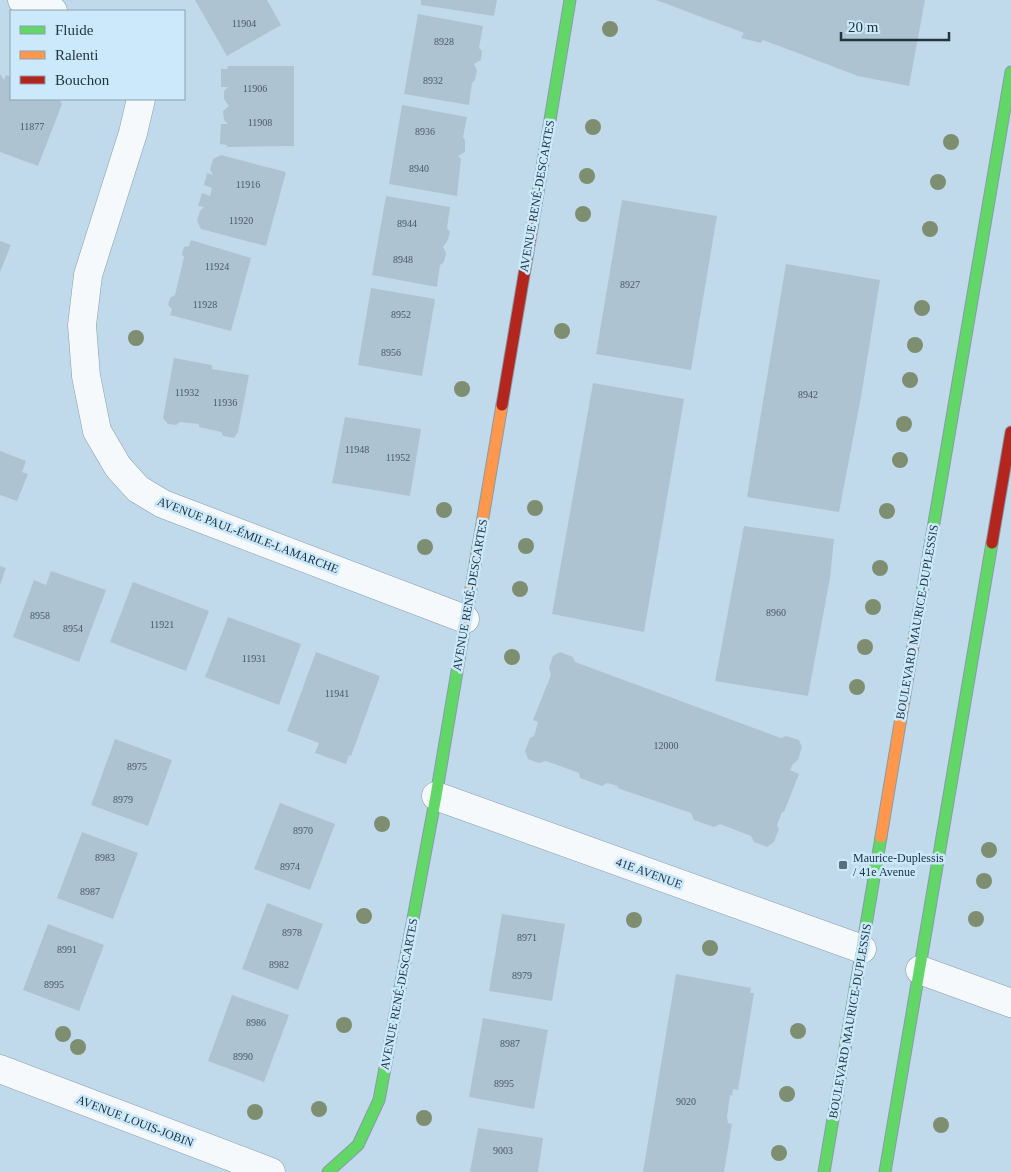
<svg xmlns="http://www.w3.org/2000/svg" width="1011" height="1172" font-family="'Times New Roman',serif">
	<rect width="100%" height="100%" fill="#c0daec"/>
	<g fill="#aec3d1">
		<polygon points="195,0 267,0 281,25 227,56"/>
		<polygon points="421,0 497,0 494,16 421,5"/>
		<polygon points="656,0 925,0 909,86 858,76 763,40 761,43 741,38 744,33"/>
		<polygon points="418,14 483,26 479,48 482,51 481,60 474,64 477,70 475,80 472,83 469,105 404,94"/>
		<polygon points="228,66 294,66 294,146 227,147 227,145 220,144 221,124 228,124 224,120 223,111 229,106 224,99 224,91 228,87 221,87 221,69 227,69"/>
		<polygon points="0,74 4,80 6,75 11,77 11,99 59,99 62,104 38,166 0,152"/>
		<polygon points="402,105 467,117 463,137 465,140 465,152 458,156 461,159 457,196 389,184"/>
		<polygon points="221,155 286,172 266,246 201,229 197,221 200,211 204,207 198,206 202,193 210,196 212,188 204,185 207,173 213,175 210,170 213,159"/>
		<polygon points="386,196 450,207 447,228 450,232 448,240 443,247 446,253 444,262 440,265 437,287 372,275"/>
		<polygon points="622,200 717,216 691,370 596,354"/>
		<polygon points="191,240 251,258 231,331 170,315 172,309 168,305 170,298 175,295 184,257 182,254 184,247 189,246"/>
		<polygon points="0,241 11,245 0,272"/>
		<polygon points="786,264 880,280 861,397 839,512 747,497"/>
		<polygon points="371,288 435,299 422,376 358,365"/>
		<polygon points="174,358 212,365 212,369 249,375 238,432 234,438 223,436 221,432 199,427 199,424 180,422 176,425 168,424 163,418"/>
		<polygon points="593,383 684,399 644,632 552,614"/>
		<polygon points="345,417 421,429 410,496 332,483"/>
		<polygon points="0,451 26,461 22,472 28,474 17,501 0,495"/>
		<polygon points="744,526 834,539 830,578 808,696 715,681"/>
		<polygon points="0,566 6,568 0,585"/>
		<polygon points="51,571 106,590 79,662 13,637 34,580 46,585"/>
		<polygon points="133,582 209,611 186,671 110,642"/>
		<polygon points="228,617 301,644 279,705 205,677"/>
		<polygon points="316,652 380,676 351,756 349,755 346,764 315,753 319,743 287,731"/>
		<polygon points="560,652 573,657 575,662 781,738 786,736 799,740 802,747 798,760 793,764 790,770 799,774 784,812 782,812 777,825 779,829 774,842 767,847 754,842 751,836 720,824 714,827 694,820 691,813 617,788 618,786 607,783 602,786 580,778 579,773 546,761 539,763 528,759 525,751 530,738 534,736 538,722 533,720 551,675 549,668 553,656"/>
		<polygon points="115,739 172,760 148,826 91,805"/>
		<polygon points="280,803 335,824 310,890 254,869"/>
		<polygon points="82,832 138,853 113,919 57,898"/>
		<polygon points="267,903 323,924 298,990 242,969"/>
		<polygon points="502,914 565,924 552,1001 489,991"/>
		<polygon points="48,924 104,945 79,1011 23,990"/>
		<polygon points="676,974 751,988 750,993 754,993 738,1090 733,1089 732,1096 730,1095 727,1117 728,1123 732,1124 724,1172 643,1172"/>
		<polygon points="232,995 289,1015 264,1082 208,1061"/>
		<polygon points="483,1018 548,1030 534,1109 469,1097"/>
		<polygon points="478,1128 543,1138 538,1172 470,1172"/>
	</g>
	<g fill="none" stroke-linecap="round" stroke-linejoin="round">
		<defs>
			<g id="street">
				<polyline points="22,0 53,11"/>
				<polyline points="141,99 133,133 88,275 82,325 86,376 97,431 118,467 138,489 163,504 465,619"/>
				<polyline points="436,796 862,949"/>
				<polyline points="920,970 1011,1003"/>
				<polyline points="0,1069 271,1172"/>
			</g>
			<g id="fast">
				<polyline points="532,228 570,0"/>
				<polyline points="915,634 1011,72"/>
				<polyline points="328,1172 358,1145 379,1100 436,796 464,630"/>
				<polyline points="824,1172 881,837"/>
				<polyline points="885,1172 992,543"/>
			</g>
			<g id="slow">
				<polyline points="464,630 502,405"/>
				<polyline points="881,837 915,634"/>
			</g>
			<g id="jam">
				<polyline points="502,405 532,228"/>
				<polyline points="992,543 1011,432"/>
			</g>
		</defs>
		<use href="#street" stroke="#879ba9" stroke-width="29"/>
		<use href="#fast" stroke="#879ba9" stroke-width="13"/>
		<use href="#slow" stroke="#879ba9" stroke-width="13"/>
		<use href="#jam" stroke="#879ba9" stroke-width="13"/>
		<use href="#street" stroke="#f6f9fc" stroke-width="28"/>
		<use href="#fast" stroke="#63d668" stroke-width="11"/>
		<use href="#slow" stroke="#ff974d" stroke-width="11"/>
		<use href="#jam" stroke="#b3261e" stroke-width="11"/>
	</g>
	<g fill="#7d8e71">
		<circle cx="610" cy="29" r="8"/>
		<circle cx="593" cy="127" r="8"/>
		<circle cx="951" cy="142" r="8"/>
		<circle cx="587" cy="176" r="8"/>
		<circle cx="938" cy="182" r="8"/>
		<circle cx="583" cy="214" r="8"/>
		<circle cx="930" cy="229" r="8"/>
		<circle cx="922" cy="308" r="8"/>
		<circle cx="562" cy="331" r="8"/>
		<circle cx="136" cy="338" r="8"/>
		<circle cx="915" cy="345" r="8"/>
		<circle cx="910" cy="380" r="8"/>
		<circle cx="462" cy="389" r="8"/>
		<circle cx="904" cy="424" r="8"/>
		<circle cx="900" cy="460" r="8"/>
		<circle cx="535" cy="508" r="8"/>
		<circle cx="444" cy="510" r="8"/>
		<circle cx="887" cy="511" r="8"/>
		<circle cx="526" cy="546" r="8"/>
		<circle cx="425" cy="547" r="8"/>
		<circle cx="880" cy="568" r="8"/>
		<circle cx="520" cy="589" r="8"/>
		<circle cx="873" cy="607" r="8"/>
		<circle cx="865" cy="647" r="8"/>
		<circle cx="512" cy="657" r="8"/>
		<circle cx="857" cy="687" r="8"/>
		<circle cx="382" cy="824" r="8"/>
		<circle cx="989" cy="850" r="8"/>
		<circle cx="984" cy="881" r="8"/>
		<circle cx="364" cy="916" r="8"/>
		<circle cx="976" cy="919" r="8"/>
		<circle cx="634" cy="920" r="8"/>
		<circle cx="710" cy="948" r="8"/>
		<circle cx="344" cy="1025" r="8"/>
		<circle cx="798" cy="1031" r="8"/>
		<circle cx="63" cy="1034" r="8"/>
		<circle cx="78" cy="1047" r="8"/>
		<circle cx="787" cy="1094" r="8"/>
		<circle cx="319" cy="1109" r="8"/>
		<circle cx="255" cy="1112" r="8"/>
		<circle cx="424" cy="1118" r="8"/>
		<circle cx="941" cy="1125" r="8"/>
		<circle cx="779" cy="1153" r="8"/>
	</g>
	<rect fill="#596f7d" stroke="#cce9fc" stroke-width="2" x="838" y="860" width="10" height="10" rx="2.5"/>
	<g text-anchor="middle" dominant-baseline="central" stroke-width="5" stroke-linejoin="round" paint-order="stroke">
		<g font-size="10" fill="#465a66">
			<text x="244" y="23">11904</text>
			<text x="444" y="41">8928</text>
			<text x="433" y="80">8932</text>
			<text x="255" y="88">11906</text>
			<text x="260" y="122">11908</text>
			<text x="32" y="126">11877</text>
			<text x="425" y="131">8936</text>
			<text x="419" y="168">8940</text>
			<text x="248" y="184">11916</text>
			<text x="241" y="220">11920</text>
			<text x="407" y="223">8944</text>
			<text x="403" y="259">8948</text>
			<text x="217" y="266">11924</text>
			<text x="630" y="284">8927</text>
			<text x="205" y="304">11928</text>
			<text x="401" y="314">8952</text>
			<text x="391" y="352">8956</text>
			<text x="187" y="392">11932</text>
			<text x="808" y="394">8942</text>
			<text x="225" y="402">11936</text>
			<text x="357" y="449">11948</text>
			<text x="398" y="457">11952</text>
			<text x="776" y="612">8960</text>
			<text x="40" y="615">8958</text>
			<text x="162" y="624">11921</text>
			<text x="73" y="628">8954</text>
			<text x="254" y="658">11931</text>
			<text x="337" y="693">11941</text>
			<text x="666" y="745">12000</text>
			<text x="137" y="766">8975</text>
			<text x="123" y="799">8979</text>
			<text x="303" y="830">8970</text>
			<text x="105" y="857">8983</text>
			<text x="290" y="866">8974</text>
			<text x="90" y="891">8987</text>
			<text x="292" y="932">8978</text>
			<text x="527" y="937">8971</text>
			<text x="67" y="949">8991</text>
			<text x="279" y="964">8982</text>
			<text x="522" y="975">8979</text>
			<text x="54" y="984">8995</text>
			<text x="256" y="1022">8986</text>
			<text x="510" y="1043">8987</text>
			<text x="243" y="1056">8990</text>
			<text x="504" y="1083">8995</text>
			<text x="686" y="1101">9020</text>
			<text x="503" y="1150">9003</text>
		</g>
		<g font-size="12" fill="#213541" stroke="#cce9fc">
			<text transform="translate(537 196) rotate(-80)">AVENUE RENÉ-DESCARTES</text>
			<text transform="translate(248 535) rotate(21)">AVENUE PAUL-ÉMILE-LAMARCHE</text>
			<text transform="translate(470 595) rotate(-80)">AVENUE RENÉ-DESCARTES</text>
			<text transform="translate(917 622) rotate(-80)">BOULEVARD MAURICE-DUPLESSIS</text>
			<text transform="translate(649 873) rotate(20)">41E AVENUE</text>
			<text transform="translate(399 994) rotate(-79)">AVENUE RENÉ-DESCARTES</text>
			<text transform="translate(850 1021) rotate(-80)">BOULEVARD MAURICE-DUPLESSIS</text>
			<text transform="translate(135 1121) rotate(21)">AVENUE LOUIS-JOBIN</text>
		</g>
		<g font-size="12" fill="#213541" stroke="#cce9fc" text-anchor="start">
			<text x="853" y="858">Maurice-Duplessis<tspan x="853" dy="14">/ 41e Avenue</tspan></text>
		</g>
	</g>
	<rect x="10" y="10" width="175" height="90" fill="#cce9fc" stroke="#88a1b1"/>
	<rect x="20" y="26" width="25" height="8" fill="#63d668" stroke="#88a1b1"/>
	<text x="55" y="35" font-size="15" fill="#213541">Fluide</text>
	<rect x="20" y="51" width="25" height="8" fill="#ff974d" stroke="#88a1b1"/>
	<text x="55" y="60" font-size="15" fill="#213541">Ralenti</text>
	<rect x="20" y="76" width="25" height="8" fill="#b3261e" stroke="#88a1b1"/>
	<text x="55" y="85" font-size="15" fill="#213541">Bouchon</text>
	<path d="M841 32v8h108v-8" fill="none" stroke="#213541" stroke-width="2.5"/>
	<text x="848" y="32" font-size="15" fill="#213541" stroke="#cce9fc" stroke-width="4" paint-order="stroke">20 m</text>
</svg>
